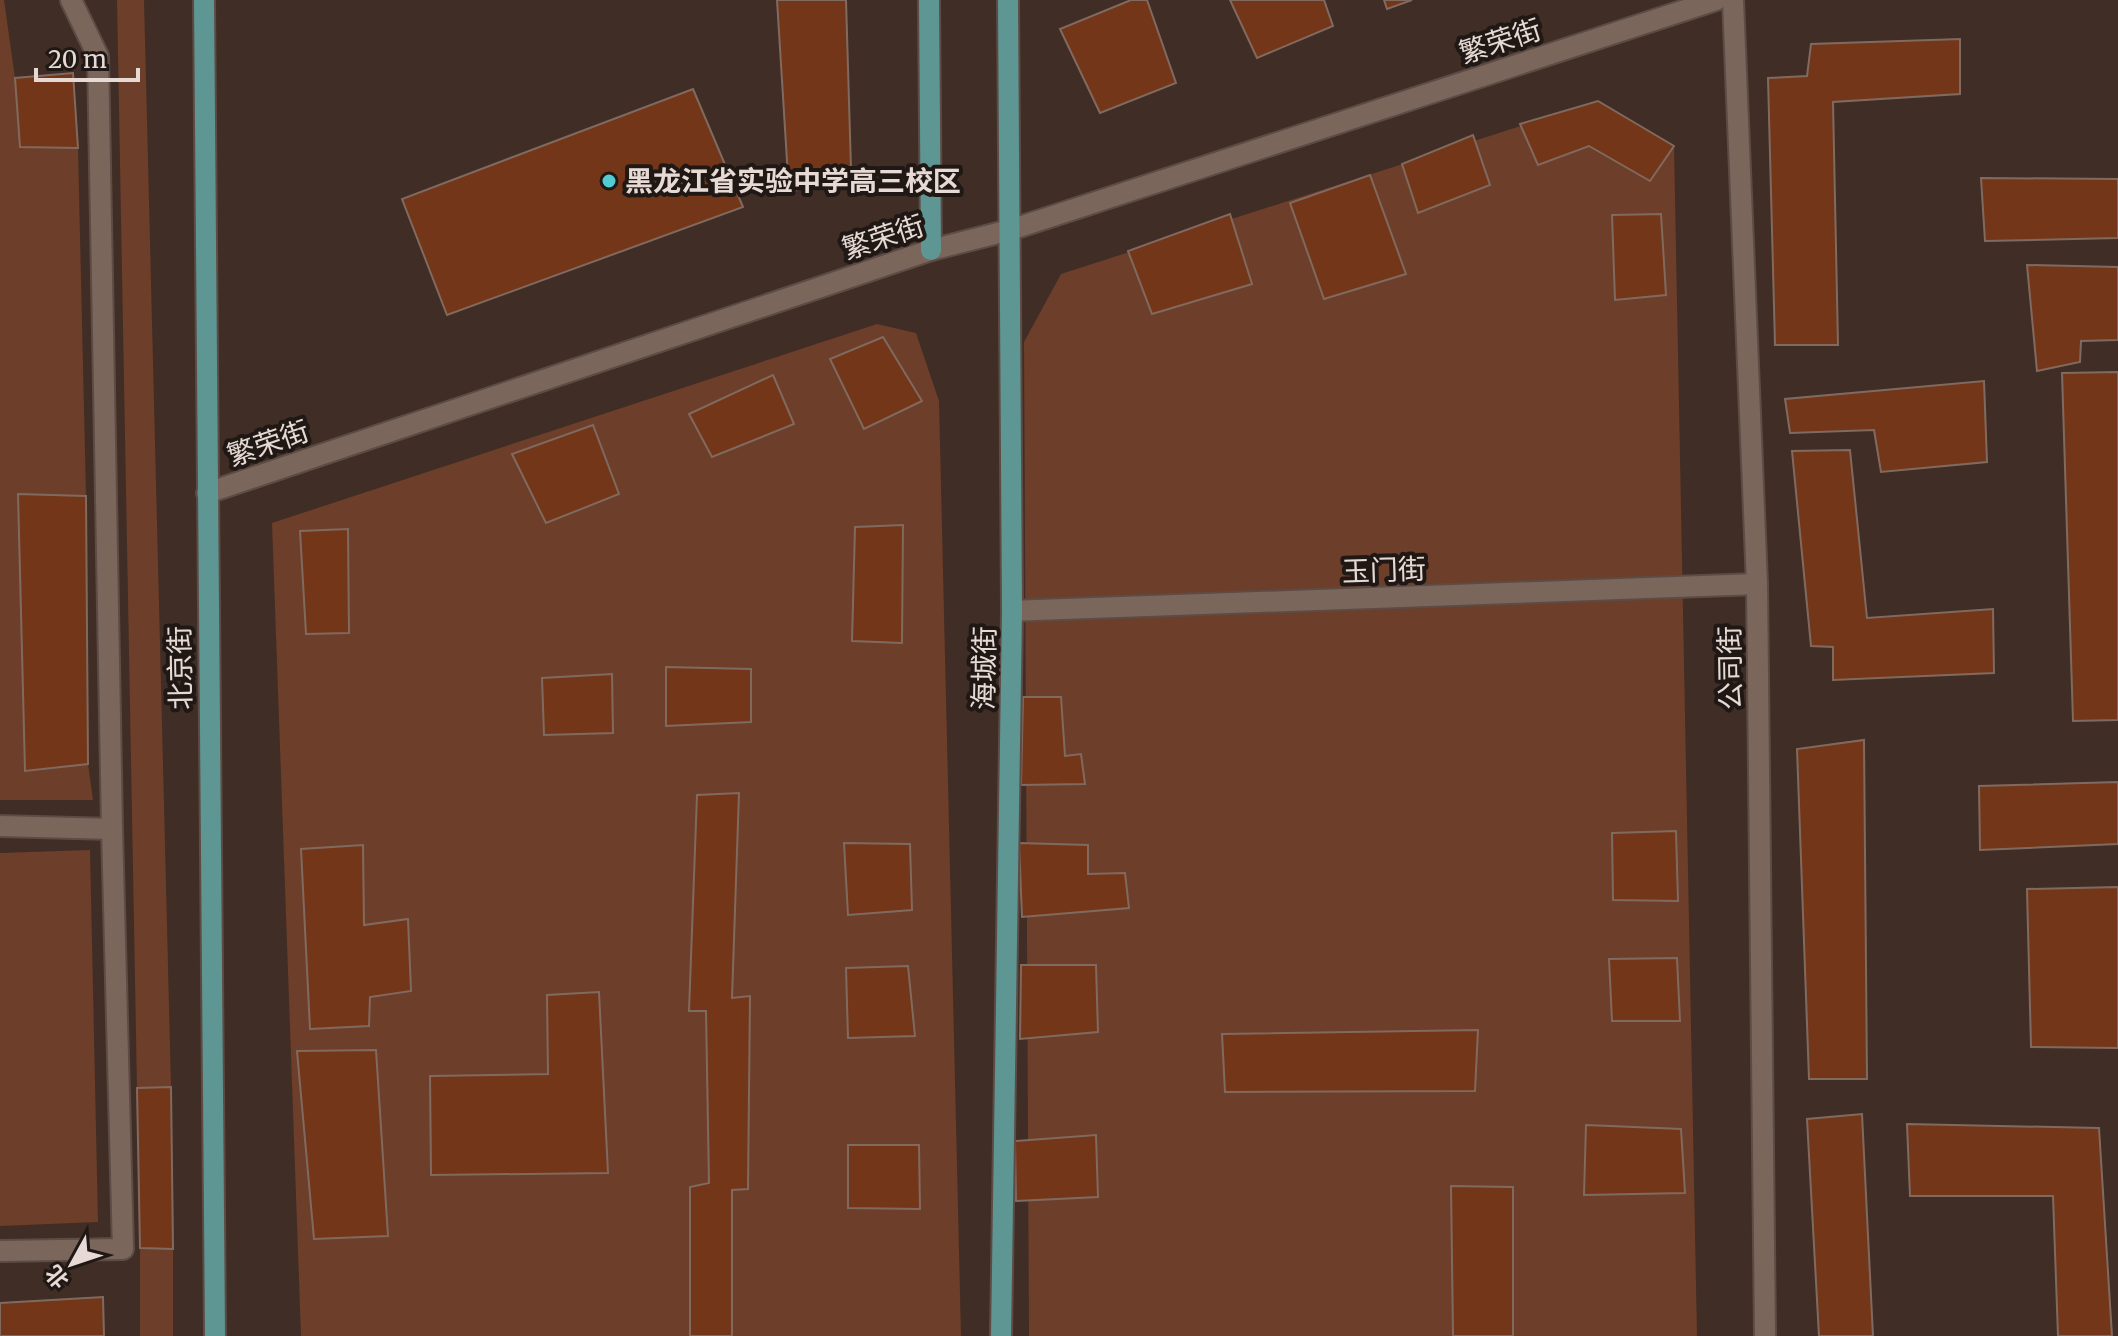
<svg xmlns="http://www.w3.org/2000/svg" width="2118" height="1336" font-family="Merriweather,'Noto Sans SC',serif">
	<rect width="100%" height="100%" fill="#402d25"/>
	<g fill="#6d3e29">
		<polygon points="0,0 4,0 15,78 20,147 78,148 86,496 18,494 25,770 88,764 93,800 0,800"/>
		<polygon points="117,0 144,0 171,1087 137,1088"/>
		<polygon points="1598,101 1674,146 1697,1336 1029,1336 1024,342 1061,274"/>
		<polygon points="877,324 916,333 939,401 961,1336 301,1336 272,523"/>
		<polygon points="90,850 98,1222 0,1226 0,853"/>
		<polygon points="140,1248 173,1249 173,1336 140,1336"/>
	</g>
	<g fill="#743618" stroke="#806a60" stroke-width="2">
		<polygon points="777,0 846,0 851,169 789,193"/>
		<polygon points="1131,0 1147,0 1176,83 1100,113 1060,29"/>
		<polygon points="1230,0 1324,0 1333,26 1257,58"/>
		<polygon points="1384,0 1412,0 1387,9"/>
		<polygon points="1960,39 1960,94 1833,102 1838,345 1775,345 1768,78 1807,76 1811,44"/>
		<polygon points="73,73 78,148 20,147 15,78"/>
		<polygon points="693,89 743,207 447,315 402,199"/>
		<polygon points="1598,101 1674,146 1650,181 1589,146 1538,165 1520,124"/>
		<polygon points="1473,135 1490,185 1418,213 1402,164"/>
		<polygon points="1370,175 1406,274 1324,299 1290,203"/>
		<polygon points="1981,178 2118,179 2118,238 1985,241"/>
		<polygon points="1230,214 1252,284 1152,314 1128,251"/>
		<polygon points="1661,214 1666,295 1615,300 1612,215"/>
		<polygon points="2027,265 2118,267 2118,340 2081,341 2080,362 2037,371"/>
		<polygon points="883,337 922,401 864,429 830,359"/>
		<polygon points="2118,372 2118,720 2073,721 2062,373"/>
		<polygon points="773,375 794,424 712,457 689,414"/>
		<polygon points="1984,381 1987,462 1881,472 1874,430 1790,433 1785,399"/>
		<polygon points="593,425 619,494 546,523 512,454"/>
		<polygon points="1850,450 1867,618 1993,609 1994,673 1833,680 1833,647 1811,646 1792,451"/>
		<polygon points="18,494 86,496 88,764 25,771"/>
		<polygon points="903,525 902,643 852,641 855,527"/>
		<polygon points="348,529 349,633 306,634 300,531"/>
		<polygon points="666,667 751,669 751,722 666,726"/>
		<polygon points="612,674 613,733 544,735 542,678"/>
		<polygon points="1023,697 1061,697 1065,756 1081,754 1085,784 1021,785"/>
		<polygon points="1864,740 1867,1079 1809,1079 1797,749"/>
		<polygon points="2118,782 2118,844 1980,850 1979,786"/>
		<polygon points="739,793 732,998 750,996 748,1189 732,1190 732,1336 690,1336 690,1187 709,1183 706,1011 689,1011 697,795"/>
		<polygon points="1676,831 1678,901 1613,900 1612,833"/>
		<polygon points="844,843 910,844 912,910 848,915"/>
		<polygon points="1019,843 1088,845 1088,874 1125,873 1129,908 1022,917"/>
		<polygon points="363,845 364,925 408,919 411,991 370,997 369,1026 310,1029 301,849"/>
		<polygon points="2118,887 2118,1048 2031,1047 2027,889"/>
		<polygon points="1677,958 1680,1021 1612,1021 1609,959"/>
		<polygon points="1021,965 1096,965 1098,1032 1020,1039"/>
		<polygon points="908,966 915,1036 848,1038 846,968"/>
		<polygon points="599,992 608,1173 431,1175 430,1076 548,1074 547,995"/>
		<polygon points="1478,1030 1475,1091 1225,1092 1222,1034"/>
		<polygon points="376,1050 388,1236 314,1239 297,1051"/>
		<polygon points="171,1087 173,1249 140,1248 137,1088"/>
		<polygon points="1862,1114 1873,1336 1819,1336 1807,1119"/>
		<polygon points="1907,1124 2099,1128 2112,1336 2058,1336 2053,1196 1910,1196"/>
		<polygon points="1586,1125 1681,1129 1685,1193 1584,1195"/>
		<polygon points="1096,1135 1098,1197 1016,1201 1015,1141"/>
		<polygon points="848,1145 919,1145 920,1209 848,1208"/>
		<polygon points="1451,1186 1513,1187 1513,1336 1453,1336"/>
		<polygon points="103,1297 104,1336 0,1336 0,1303"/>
	</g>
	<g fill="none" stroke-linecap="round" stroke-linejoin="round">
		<defs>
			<g id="minor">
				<polyline points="1733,0 1757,584 1765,1336"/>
				<polyline points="207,493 931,250 1010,230 1716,0"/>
				<polyline points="1012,611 1757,584"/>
				<polyline points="0,826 112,829 98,56 71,0"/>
				<polyline points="0,1251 123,1249 112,829"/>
			</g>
			<g id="major">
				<polyline points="204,0 215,1336"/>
				<polyline points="929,0 931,250"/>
				<polyline points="1001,1336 1012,611 1008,0"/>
			</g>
		</defs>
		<use href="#minor" stroke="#5c4c45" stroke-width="24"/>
		<use href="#major" stroke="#5c4c45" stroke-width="24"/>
		<use href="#minor" stroke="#7b665c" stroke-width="20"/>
		<use href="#major" stroke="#5e9694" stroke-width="20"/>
	</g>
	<circle fill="#52ccd0" stroke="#201814" stroke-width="3" cx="609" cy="181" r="8"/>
	<g text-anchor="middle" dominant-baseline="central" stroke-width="8" stroke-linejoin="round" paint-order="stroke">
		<g font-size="28" fill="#e7dad5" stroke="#201814">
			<text transform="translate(1500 41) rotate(-18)">繁荣街</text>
			<text transform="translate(883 237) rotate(-18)">繁荣街</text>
			<text transform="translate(268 443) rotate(-19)">繁荣街</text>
			<text transform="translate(1384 570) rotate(-2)">玉门街</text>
			<text transform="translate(180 668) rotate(-91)">北京街</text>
			<text transform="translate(984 668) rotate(-89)">海城街</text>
			<text transform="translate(1730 668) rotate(-91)">公司街</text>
		</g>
		<g font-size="28" font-weight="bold" fill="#e7dad5" stroke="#201814" text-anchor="start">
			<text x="625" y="181">黑龙江省实验中学高三校区</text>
		</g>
	</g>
	<g transform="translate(72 1264) rotate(230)" stroke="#201814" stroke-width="6" paint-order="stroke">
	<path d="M0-6L14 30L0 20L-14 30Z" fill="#e7dad5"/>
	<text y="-12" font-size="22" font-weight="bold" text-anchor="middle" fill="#e7dad5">北</text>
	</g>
	<path d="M36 68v12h102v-12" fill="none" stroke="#e7dad5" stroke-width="4"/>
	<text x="48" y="68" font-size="24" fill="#e7dad5" stroke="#201814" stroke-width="6" paint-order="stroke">20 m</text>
</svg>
